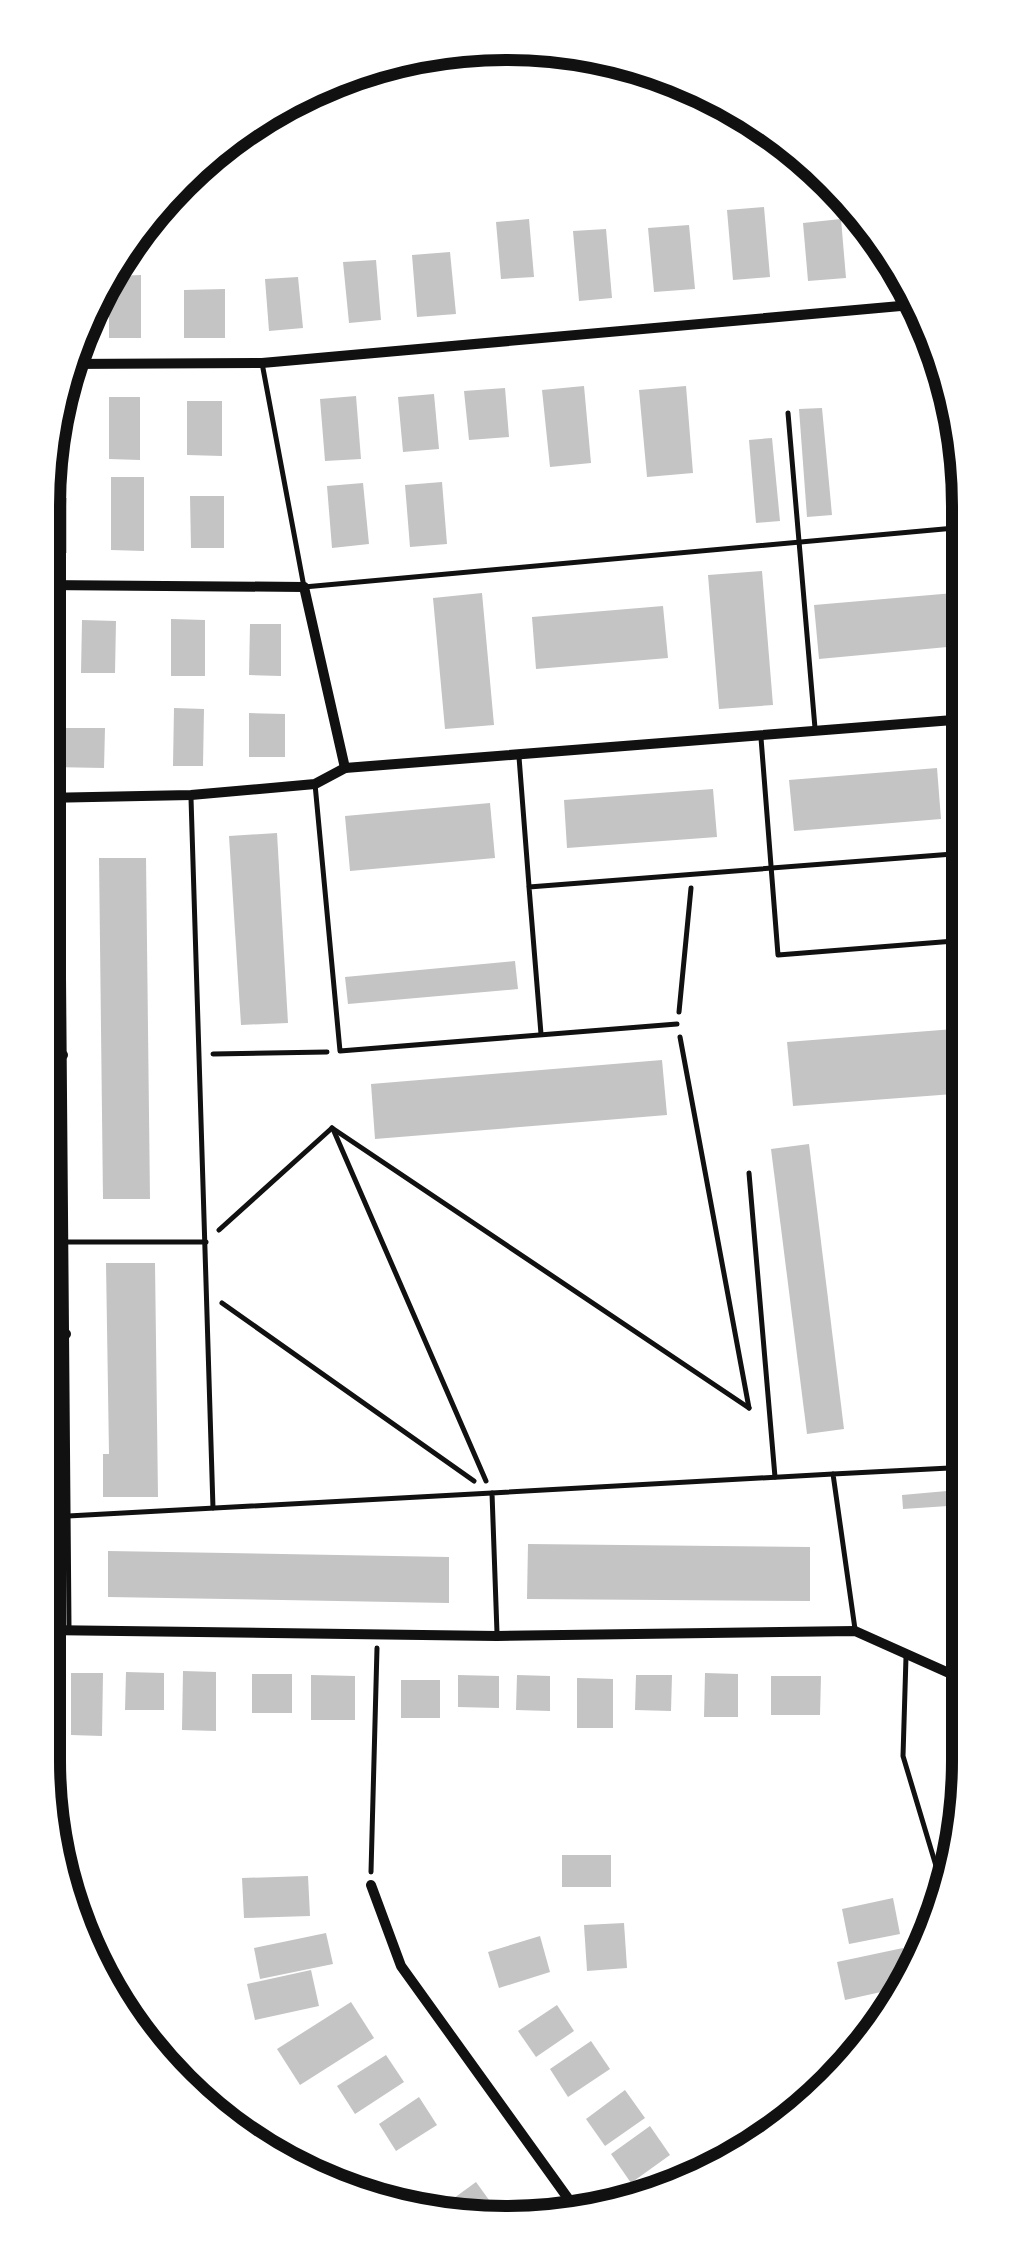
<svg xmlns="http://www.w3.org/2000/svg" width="1012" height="2266" font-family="Raleway,sans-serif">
	<rect width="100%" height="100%" fill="#fff"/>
	<g fill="#c4c4c4">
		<polygon points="764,207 770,277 733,280 727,210"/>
		<polygon points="529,219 534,277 501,279 496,222"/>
		<polygon points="841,219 846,278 808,281 803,223"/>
		<polygon points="689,225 695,289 654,292 648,228"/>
		<polygon points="606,229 612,298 579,301 573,231"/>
		<polygon points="450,252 456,314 417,317 412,255"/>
		<polygon points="376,260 381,320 349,323 343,262"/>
		<polygon points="141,275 141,338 109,338 109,284 114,276"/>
		<polygon points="298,277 303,328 269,331 265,279"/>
		<polygon points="225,289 225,338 184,338 184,290"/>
		<polygon points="584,386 591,463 550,467 542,390"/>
		<polygon points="686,386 693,473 647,477 639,390"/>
		<polygon points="505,388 509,437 469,440 464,391"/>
		<polygon points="434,394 439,449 403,452 398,397"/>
		<polygon points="356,396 361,459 325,461 320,399"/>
		<polygon points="109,397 140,397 140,460 109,459"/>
		<polygon points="60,401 67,401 67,466 49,466"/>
		<polygon points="187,401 222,401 222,456 187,455"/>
		<polygon points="822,408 832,515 807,517 799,409"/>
		<polygon points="956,412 965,445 966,498 959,498 952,413"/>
		<polygon points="772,438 780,521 756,523 749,440"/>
		<polygon points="111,477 144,477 144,551 111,550"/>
		<polygon points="442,482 447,544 410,547 405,485"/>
		<polygon points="363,483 369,544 332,548 327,486"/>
		<polygon points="190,496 224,496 224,548 191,548"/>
		<polygon points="44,498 67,498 67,553 43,553"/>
		<polygon points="762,571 773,705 719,709 708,575"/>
		<polygon points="482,593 494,725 445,729 433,598"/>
		<polygon points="954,593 958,646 819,659 814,605"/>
		<polygon points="663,606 668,658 536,669 532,617"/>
		<polygon points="171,619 205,620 205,676 171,676"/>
		<polygon points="82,620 116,621 115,673 81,673"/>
		<polygon points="250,624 281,624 281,676 249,675"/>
		<polygon points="174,708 204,709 203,766 173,766"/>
		<polygon points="249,713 285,714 285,757 249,757"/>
		<polygon points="52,728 105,728 104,768 51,767"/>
		<polygon points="937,768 941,819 794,831 789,780"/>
		<polygon points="713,789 717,837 567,848 564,800"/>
		<polygon points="490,803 495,858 350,871 345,816"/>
		<polygon points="277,833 288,1023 241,1025 229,836"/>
		<polygon points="99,858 146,858 150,1199 103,1199"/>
		<polygon points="515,961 518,989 348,1004 345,977"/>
		<polygon points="967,1028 967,1093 793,1106 787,1042"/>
		<polygon points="662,1060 667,1115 375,1139 371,1084"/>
		<polygon points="809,1144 844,1429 807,1434 771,1149"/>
		<polygon points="968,1172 968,1226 958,1227 953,1174"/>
		<polygon points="106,1263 155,1263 158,1497 103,1497 103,1454 109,1454"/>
		<polygon points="968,1383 968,1429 960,1430 956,1384"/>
		<polygon points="947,1491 948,1506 903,1509 902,1495"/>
		<polygon points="528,1544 810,1547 810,1601 527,1599"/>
		<polygon points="108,1551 449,1557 449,1603 108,1597"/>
		<rect x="43" y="1671" width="4" height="53"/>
		<polygon points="183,1671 216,1672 216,1731 182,1730"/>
		<polygon points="126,1672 164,1673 164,1710 125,1710"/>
		<polygon points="71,1673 103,1673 102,1736 71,1735"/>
		<polygon points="705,1673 738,1674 738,1717 704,1717"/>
		<rect x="252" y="1674" width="40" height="39"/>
		<polygon points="311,1675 355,1676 355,1720 311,1720"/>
		<polygon points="458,1675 499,1676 499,1708 458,1707"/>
		<polygon points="517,1675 550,1676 550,1711 516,1710"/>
		<polygon points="636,1675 672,1675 671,1711 635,1710"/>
		<polygon points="771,1676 821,1676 820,1715 771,1715"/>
		<polygon points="577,1678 613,1679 613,1728 577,1728"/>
		<rect x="401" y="1680" width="39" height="38"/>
		<rect x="562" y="1855" width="49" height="32"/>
		<polygon points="308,1876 310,1916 244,1918 242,1878"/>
		<polygon points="893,1898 900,1934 849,1944 842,1909"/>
		<polygon points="624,1923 627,1968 587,1971 584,1925"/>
		<polygon points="326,1933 333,1964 260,1979 254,1948"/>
		<polygon points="540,1936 550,1972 499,1988 488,1952"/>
		<polygon points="903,1948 909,1972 899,1988 845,2000 837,1962"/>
		<polygon points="311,1970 319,2006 255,2020 247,1984"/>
		<polygon points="351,2002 374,2038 300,2085 277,2049"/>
		<polygon points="557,2005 574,2031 536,2057 518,2031"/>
		<polygon points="888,2009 877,2027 875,2030 870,2015"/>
		<polygon points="591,2041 610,2069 568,2097 550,2069"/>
		<polygon points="386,2055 404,2082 355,2114 337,2086"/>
		<polygon points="625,2090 645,2118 605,2146 586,2119"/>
		<polygon points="419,2097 437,2125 396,2151 379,2124"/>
		<polygon points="650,2126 670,2155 631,2183 611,2154"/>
		<polygon points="683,2171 688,2178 661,2188 661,2187"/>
		<polygon points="476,2182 497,2211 489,2217 437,2215 435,2212"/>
	</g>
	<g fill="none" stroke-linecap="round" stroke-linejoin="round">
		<g stroke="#111" stroke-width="5">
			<polyline points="679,1012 691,888"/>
			<polyline points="680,1037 749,1408"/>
			<polyline points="213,1054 327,1052"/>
			<polyline points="332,1128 749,1408"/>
			<polyline points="333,1129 486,1481"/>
			<polyline points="219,1230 332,1128"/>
			<polyline points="222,1303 474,1481"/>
			<polyline points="371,1872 377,1648"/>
		</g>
		<g stroke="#111" stroke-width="5">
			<polyline points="262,363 304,587 966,527"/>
			<polyline points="788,413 815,728"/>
			<polyline points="761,738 778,955 967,940"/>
			<polyline points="519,757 529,886"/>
			<polyline points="315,784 340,1051 677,1024"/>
			<polyline points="191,798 213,1508"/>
			<polyline points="62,799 69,1628"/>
			<polyline points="541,1034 529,887 953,854"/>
			<polyline points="749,1173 775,1477"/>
			<polyline points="65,1242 206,1242"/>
			<polyline points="68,1516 492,1493"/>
			<polyline points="855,1629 833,1474 969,1467"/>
			<polyline points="497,1633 492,1493 833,1474"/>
			<polyline points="906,1657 903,1756 946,1899"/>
		</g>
		<g stroke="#111" stroke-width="10">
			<polyline points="66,364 262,363 923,304"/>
			<polyline points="43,585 304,587 345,768"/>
			<polyline points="43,798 191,795 315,784 345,768 966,719"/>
			<polyline points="43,1055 63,1055"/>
			<polyline points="43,1334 66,1334"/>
			<polyline points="43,1630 497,1636 855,1631 969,1682"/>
			<polyline points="371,1885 401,1966 580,2215"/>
		</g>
	</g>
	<path d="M0 0H1012V2266H0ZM506 60H506A446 446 0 0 1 952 506V1760A446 446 0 0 1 506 2206H506A446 446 0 0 1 60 1760V506A446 446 0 0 1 506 60Z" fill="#fff" fill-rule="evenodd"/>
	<path fill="none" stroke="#111" stroke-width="12" d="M506 60H506A446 446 0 0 1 952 506V1760A446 446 0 0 1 506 2206H506A446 446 0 0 1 60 1760V506A446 446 0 0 1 506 60Z"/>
</svg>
